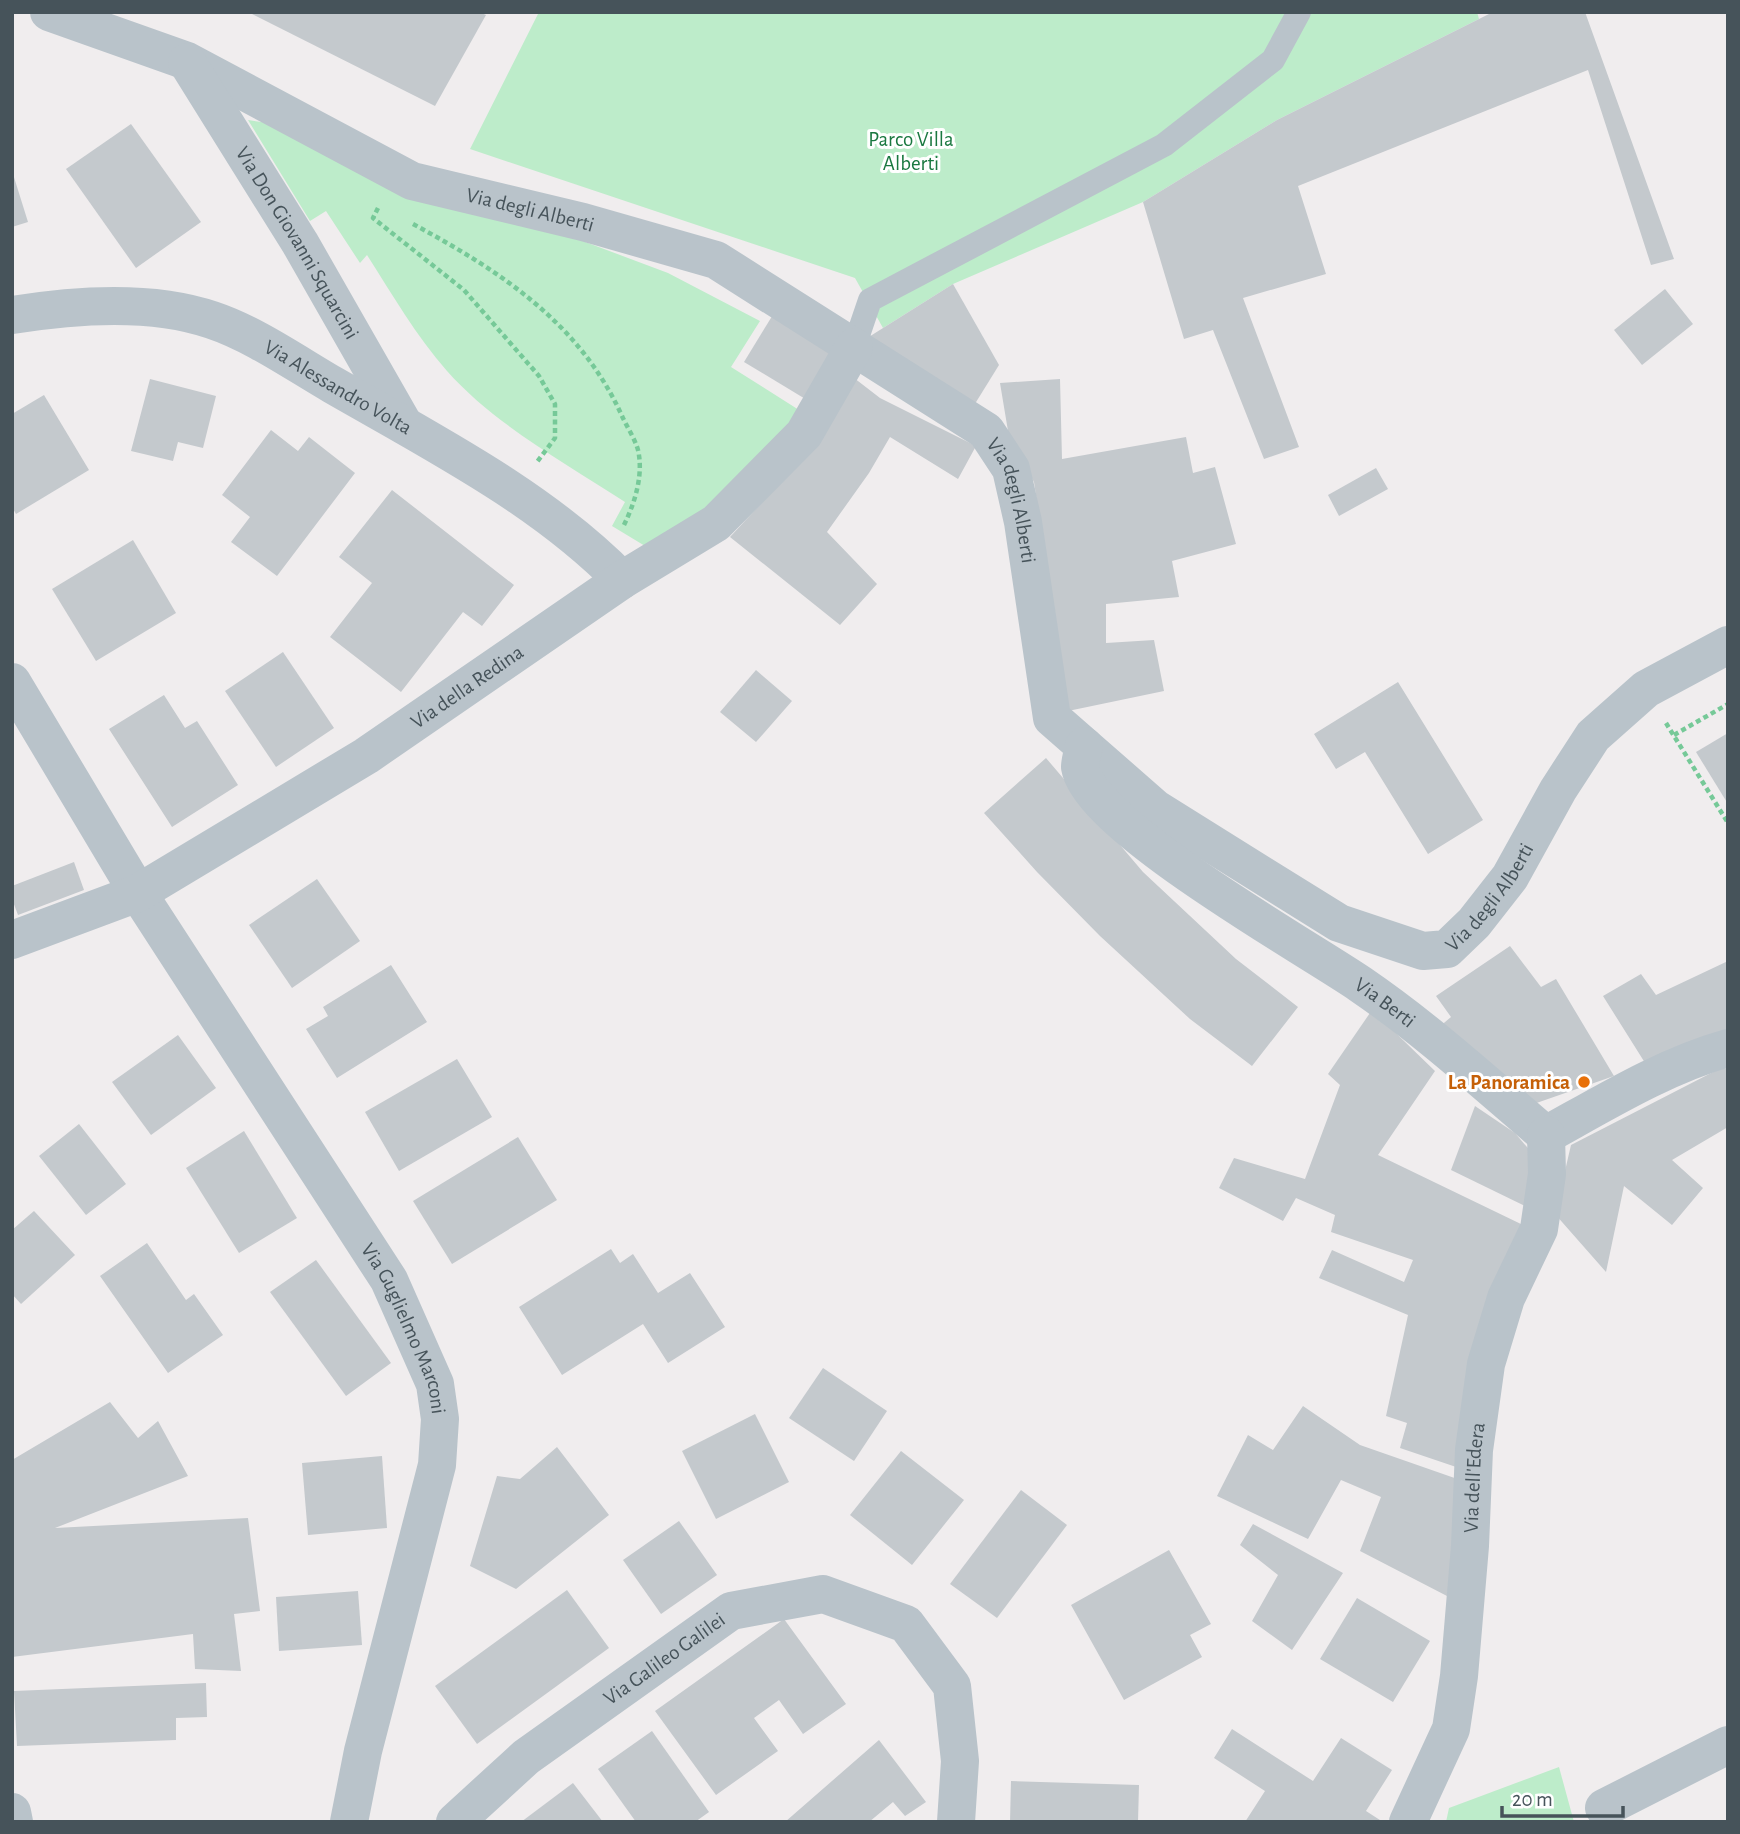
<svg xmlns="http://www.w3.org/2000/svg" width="1740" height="1834" font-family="'Alegreya Sans',sans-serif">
	<rect width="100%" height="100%" fill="#f0edee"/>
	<g fill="#bdecca">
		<polygon points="539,12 1477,12 1479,19 1277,120 1143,202 953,284 883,328 855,278 470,149"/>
		<path d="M248 120 268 123 668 273 760 321 731 367 799 410 789 431 693 524 650 549 612 526 625 502C564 462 495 425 447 371 416 336 392 294 367 255L360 263 326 211 310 221Z"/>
		<polygon points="1559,1767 1574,1822 1446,1822 1449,1808"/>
	</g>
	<g fill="#c4c9cd">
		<polygon points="248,12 479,12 486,15 435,106"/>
		<polygon points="1493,12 1585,12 1674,259 1651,265 1588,70 1298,186 1326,274 1243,298 1299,447 1264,459 1213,330 1184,339 1143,202 1277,120"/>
		<polygon points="131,124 201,222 136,268 66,169"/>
		<polygon points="13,174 28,222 12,227 12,175"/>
		<polygon points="953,284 999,365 973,407 864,340"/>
		<polygon points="1665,289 1693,324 1642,365 1614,330"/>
		<polygon points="774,313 836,351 807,400 744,362"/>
		<polygon points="845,371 880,398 976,446 958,479 890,437 869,473 827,532 877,584 840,625 730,537 823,437"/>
		<polygon points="150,379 216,396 203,448 178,442 173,461 131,451"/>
		<polygon points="1060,379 1062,459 1186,437 1193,473 1215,467 1236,544 1172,561 1179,597 1106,604 1106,643 1154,640 1164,691 1068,711 1034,482 1009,437 1000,383"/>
		<polygon points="44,395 89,470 16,514 12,507 12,414"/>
		<polygon points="271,430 298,451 309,437 355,473 277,576 231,542 250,517 222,495"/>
		<polygon points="1376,468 1388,489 1339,516 1328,495"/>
		<polygon points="392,490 514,585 482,626 463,612 401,692 330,637 372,583 339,557"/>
		<polygon points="133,540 176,613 96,661 52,589"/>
		<polygon points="283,652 334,728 276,767 225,691"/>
		<polygon points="756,670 792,701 756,742 720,712"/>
		<polygon points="1398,682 1483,820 1428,854 1365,752 1336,769 1314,734"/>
		<polygon points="164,695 185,728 197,721 238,785 172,827 109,729"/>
		<polygon points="1728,733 1728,804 1696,752"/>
		<polygon points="1046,758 1143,872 1236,959 1298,1007 1252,1066 1190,1019 1100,936 1037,872 984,813"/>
		<polygon points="74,862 84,890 18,915 12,899 12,886"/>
		<polygon points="317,879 360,941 292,988 249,925"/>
		<polygon points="1510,946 1541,987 1556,979 1614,1076 1525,1107 1438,1028 1451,1017 1436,996"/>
		<polygon points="1728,961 1728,1044 1652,1074 1603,996 1641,974 1656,995"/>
		<polygon points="391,965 427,1022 337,1078 306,1029 328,1016 323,1007"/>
		<polygon points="1372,1010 1435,1071 1378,1155 1523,1225 1462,1469 1400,1448 1407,1423 1386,1416 1408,1315 1319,1278 1332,1250 1404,1282 1413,1260 1331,1232 1335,1215 1296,1198 1283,1221 1219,1188 1234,1158 1305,1179 1340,1085 1328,1074"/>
		<polygon points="178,1035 216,1088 151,1135 112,1082"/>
		<polygon points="457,1059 492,1117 399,1171 365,1112"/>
		<polygon points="1728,1068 1728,1127 1672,1160 1703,1188 1672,1225 1624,1186 1606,1272 1555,1214 1571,1145 1717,1070"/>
		<polygon points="1475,1106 1515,1133 1538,1160 1527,1207 1451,1170"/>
		<polygon points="79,1124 126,1184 86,1215 39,1156"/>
		<polygon points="244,1131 297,1218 239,1253 186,1168"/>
		<polygon points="518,1137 557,1200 452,1264 413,1201"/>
		<polygon points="34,1211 75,1255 21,1304 12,1294 12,1230"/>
		<polygon points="147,1243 186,1300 194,1294 223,1335 168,1373 100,1276"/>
		<polygon points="611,1249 620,1263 633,1254 658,1293 690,1273 725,1327 668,1363 643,1324 562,1375 519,1307"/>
		<polygon points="316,1260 391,1363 346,1396 270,1292"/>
		<polygon points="823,1368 887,1411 854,1461 789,1418"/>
		<polygon points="110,1402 138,1438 158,1421 188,1476 55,1528 248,1518 260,1611 234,1614 241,1671 195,1669 193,1634 12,1657 12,1460"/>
		<polygon points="1303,1406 1360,1445 1466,1482 1447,1596 1360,1551 1381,1497 1341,1480 1308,1539 1217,1496 1248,1435 1273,1450"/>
		<polygon points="755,1414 789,1482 716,1519 682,1451"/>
		<polygon points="557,1447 609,1515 516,1589 470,1566 497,1476 520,1479"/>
		<polygon points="901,1451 964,1500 912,1565 850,1515"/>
		<polygon points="382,1456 387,1528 308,1535 302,1463"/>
		<polygon points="1021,1490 1067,1525 997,1618 950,1584"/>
		<polygon points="679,1521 717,1575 661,1614 623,1560"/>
		<polygon points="1253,1524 1343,1573 1292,1650 1252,1621 1278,1575 1240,1545"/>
		<polygon points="1169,1550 1211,1624 1190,1635 1202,1657 1124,1700 1071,1605"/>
		<polygon points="567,1590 609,1648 477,1744 435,1686"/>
		<polygon points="358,1591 362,1645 279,1651 276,1597"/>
		<polygon points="1357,1598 1430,1641 1393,1702 1320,1659"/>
		<polygon points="784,1619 846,1704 803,1734 779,1700 754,1718 778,1751 716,1795 655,1711"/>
		<polygon points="206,1683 207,1717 176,1718 176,1740 17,1746 14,1691"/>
		<polygon points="1232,1729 1313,1781 1341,1738 1392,1770 1366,1811 1383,1822 1245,1822 1265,1791 1214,1758"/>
		<polygon points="652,1731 709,1812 695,1822 636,1822 598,1769"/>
		<polygon points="879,1740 926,1802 905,1816 893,1802 869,1822 785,1822"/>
		<polygon points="1011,1781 1139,1785 1138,1822 1010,1822"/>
		<polygon points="573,1783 603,1822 521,1822"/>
	</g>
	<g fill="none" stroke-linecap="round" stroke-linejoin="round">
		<g stroke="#76c998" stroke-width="4.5" stroke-dasharray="5 3.5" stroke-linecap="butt">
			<polyline points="378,208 373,218 464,290 539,376 555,404 555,438 537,462"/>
			<path d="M413 224C500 271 580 323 622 416 627 427 635 439 638 450 644 476 634 505 623 527"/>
			<polyline points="1666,723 1728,823"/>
			<polyline points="1674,735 1728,704"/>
		</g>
		<polyline stroke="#b9c3ca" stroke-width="24" points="854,347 870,300 1164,145 1273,60 1299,12"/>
		<g stroke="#b9c3ca" stroke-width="38">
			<path id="s1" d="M49 12 187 61 412 181 583 222 716 260 986 431 1011 469 1023 522 1052 718 1156 809 1339 923 1423 951 1447 949 1474 923 1510 877 1558 790 1593 736 1646 689 1728 645"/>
			<path id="s2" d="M187 62 300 243 404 425"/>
			<path id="s3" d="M12 315C74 305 151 299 212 320 254 334 295 363 333 385 432 442 542 498 622 580"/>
			<path id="s4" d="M12 682 138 893 389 1280 435 1384 440 1419 437 1465 363 1751 349 1822"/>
			<path id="s5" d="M1084 746C1083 751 1080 761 1080 767 1090 826 1306 947 1360 984 1426 1029 1485 1083 1546 1135"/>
			<path id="s6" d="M12 940 138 893 366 756 622 580 716 523 804 434 854 347"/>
			<path d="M1546 1135C1604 1103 1664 1066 1728 1048"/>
			<polyline points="1604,1808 1728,1745"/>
			<polyline points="12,1812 14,1822"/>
			<path id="s7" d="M455 1822 526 1757 731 1611 823 1594 906 1624 952 1686 960 1761 956 1822"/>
			<path id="s8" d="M1408 1822 1451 1729 1459 1676 1470 1546 1474 1450 1486 1364 1506 1298 1539 1229 1547 1174 1546 1135"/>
		</g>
	</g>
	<circle fill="#e8710a" stroke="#fff" stroke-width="2.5" cx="1584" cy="1082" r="7"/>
	<g text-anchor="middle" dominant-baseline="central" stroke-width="6" stroke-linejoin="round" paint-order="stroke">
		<g font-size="21" fill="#1a7840" stroke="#fff">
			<text x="911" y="139">Parco Villa<tspan x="911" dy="24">Alberti</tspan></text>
		</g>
		<g font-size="21" fill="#46535a" stroke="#fff">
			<text stroke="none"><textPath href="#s1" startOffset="523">Via degli Alberti</textPath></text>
			<text stroke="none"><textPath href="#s2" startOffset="212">Via Don Giovanni Squarcini</textPath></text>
			<text stroke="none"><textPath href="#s3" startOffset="345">Via Alessandro Volta</textPath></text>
			<text stroke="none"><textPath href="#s1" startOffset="1111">Via degli Alberti</textPath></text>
			<text stroke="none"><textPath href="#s6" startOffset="523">Via della Redina</textPath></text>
			<text stroke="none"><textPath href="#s1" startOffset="1867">Via degli Alberti</textPath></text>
			<text stroke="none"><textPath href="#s5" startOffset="411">Via Berti</textPath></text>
			<text stroke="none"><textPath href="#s4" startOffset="758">Via Guglielmo Marconi</textPath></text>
			<text stroke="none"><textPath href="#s8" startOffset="355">Via dell'Edera</textPath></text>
			<text stroke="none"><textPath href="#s7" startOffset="266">Via Galileo Galilei</textPath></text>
		</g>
		<g font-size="21" font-weight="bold" fill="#c56008" stroke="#fff" text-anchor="end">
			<text x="1570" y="1082">La Panoramica</text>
		</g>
	</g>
	<rect width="1740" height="1834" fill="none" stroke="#46535a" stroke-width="28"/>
	<path d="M1502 1806v10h121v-10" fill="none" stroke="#46535a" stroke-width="3.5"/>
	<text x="1512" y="1806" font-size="21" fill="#46535a" stroke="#ffffff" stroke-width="5" paint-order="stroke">20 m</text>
</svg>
